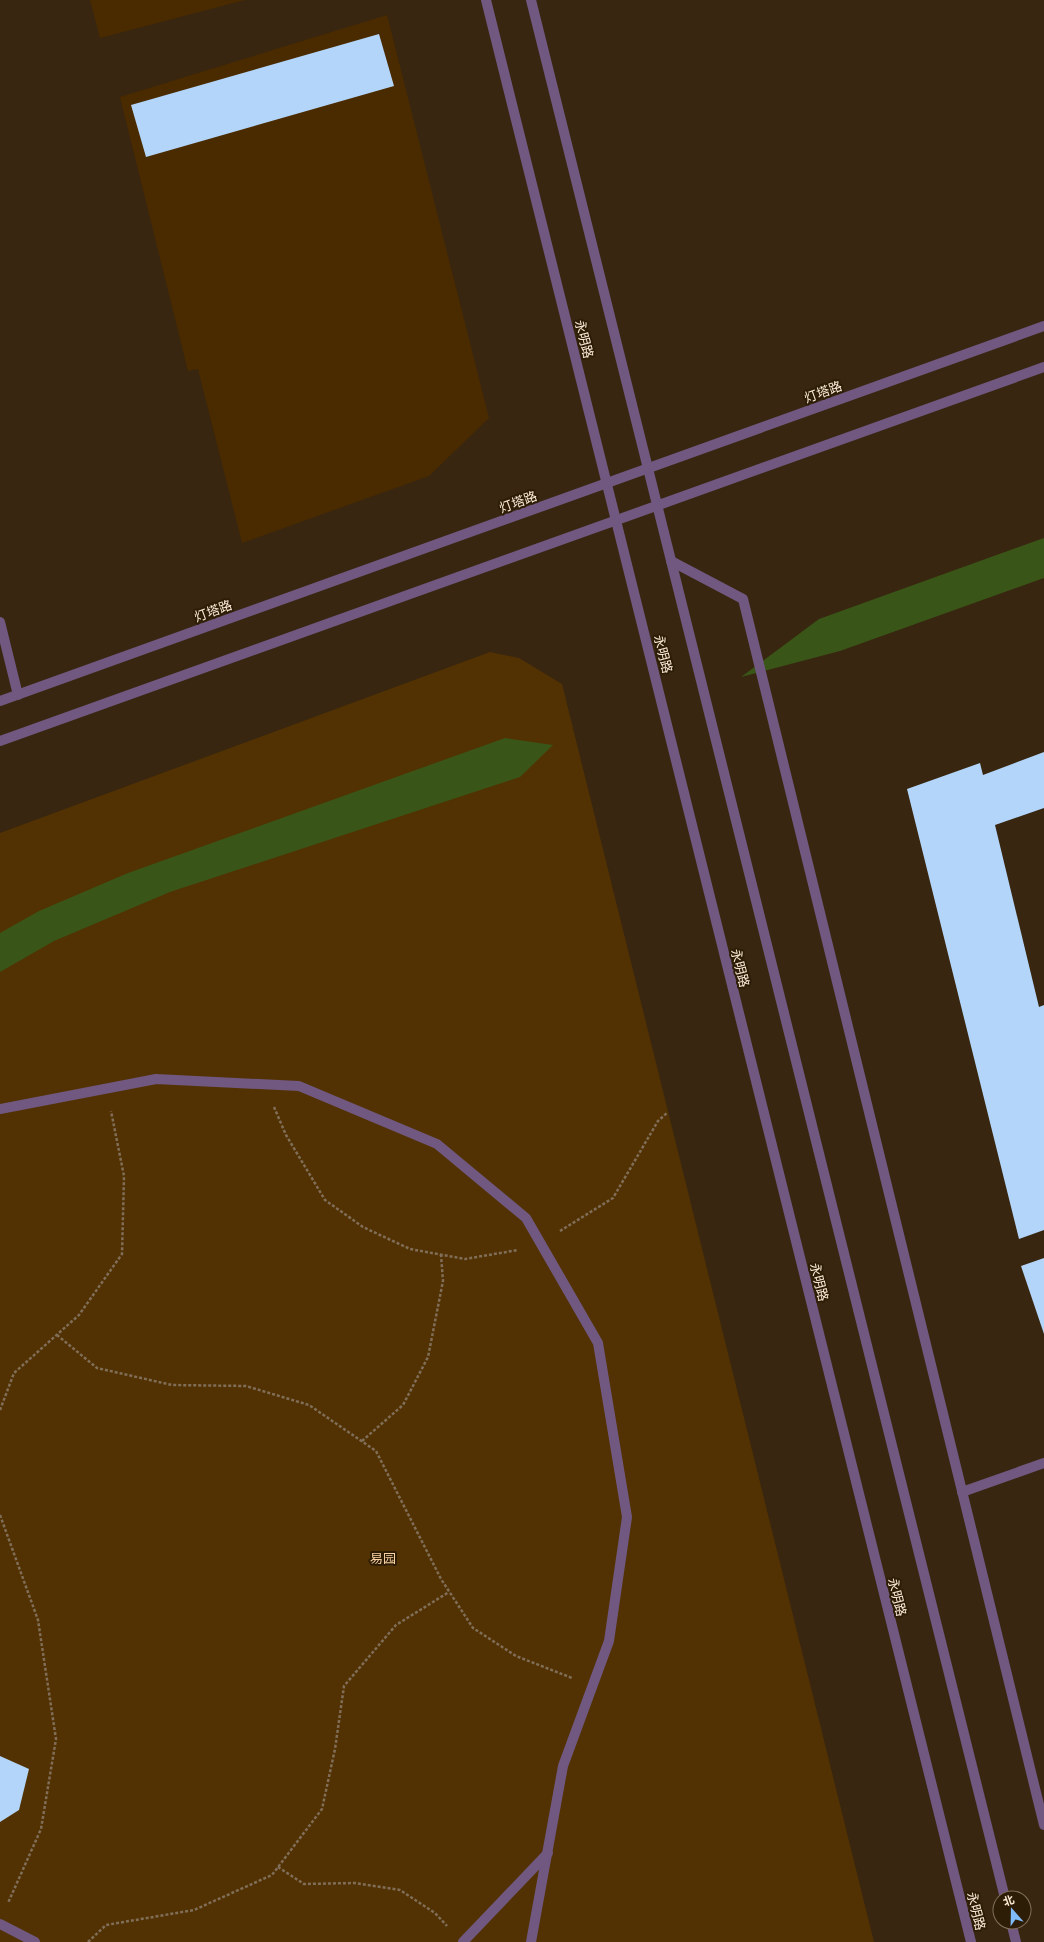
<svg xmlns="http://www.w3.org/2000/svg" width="1044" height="1942" font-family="Roboto,'Noto Sans SC',sans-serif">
	<rect width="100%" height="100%" fill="#382610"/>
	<g fill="#4a2b00">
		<polygon points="90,0 245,0 100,38"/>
		<polygon points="387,15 489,418 429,476 242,543 198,369 188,371 120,97"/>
	</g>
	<polygon fill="#523202" points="490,652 519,658 562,684 874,1942 0,1942 0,833"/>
	<g fill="#3a5518">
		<polygon points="1044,538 1044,578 840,651 741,677 819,619"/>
		<polygon points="505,738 553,745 520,777 170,892 54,941 0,972 0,933 39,911 128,873"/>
	</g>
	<g fill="#b3d5f9">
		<polygon points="379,34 394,86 146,157 131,105"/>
		<polygon points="1044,752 1044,808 995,825 1039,1007 1044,1005 1044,1230 1019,1239 907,789 980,763 983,775"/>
		<polygon points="1044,1258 1044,1334 1021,1266"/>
		<polygon points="0,1756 29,1769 19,1810 0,1822"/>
	</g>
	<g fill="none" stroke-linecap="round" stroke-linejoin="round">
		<g stroke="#806e59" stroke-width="2.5" stroke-dasharray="3 2" stroke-linecap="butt">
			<polyline points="274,1107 286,1135 325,1200 363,1227 410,1249 465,1259 518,1250"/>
			<polyline points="560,1231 613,1198 658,1121 668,1112"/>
			<polyline points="57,1335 97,1368 172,1385 246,1386 309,1405 376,1451 441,1579 473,1628 516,1656 572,1678"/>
			<polyline points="0,1410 14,1373 79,1315 122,1254 124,1176 111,1111"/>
			<polyline points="362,1441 403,1405 428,1357 443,1281 441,1255"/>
			<polyline points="0,1515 38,1620 56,1739 41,1829 8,1903"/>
			<polyline points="278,1867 304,1884 355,1883 400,1890 435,1913 447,1926"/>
			<polyline points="88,1942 106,1925 194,1910 272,1875 322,1809 335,1749 344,1686 396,1625 449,1592"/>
		</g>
		<polyline stroke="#705881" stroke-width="10" points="962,1492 1044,1463"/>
		<g stroke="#705881" stroke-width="10">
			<polyline points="0,1109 156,1079 299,1086 437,1144 526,1218 598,1343 627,1517 609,1641 563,1766 531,1942"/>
			<polyline points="0,1924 35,1942"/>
			<polyline points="463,1942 548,1853"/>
		</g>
		<g stroke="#705881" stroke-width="10">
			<polyline points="671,561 743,599 1044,1825"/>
			<polyline points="0,622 18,695"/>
		</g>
		<g stroke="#705881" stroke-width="10">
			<polyline points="486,0 971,1942"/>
			<polyline points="531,0 1005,1898"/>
			<polyline points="0,701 1044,326"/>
			<polyline points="0,741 1044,367"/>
			<polyline points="1011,1922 1016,1942"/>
		</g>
	</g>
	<g text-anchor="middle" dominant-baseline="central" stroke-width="4" stroke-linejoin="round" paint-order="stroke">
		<g font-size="13" fill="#fcebd7" stroke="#2e1d06">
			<text transform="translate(584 339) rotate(76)">永明路</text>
			<text transform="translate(823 392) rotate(-20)">灯塔路</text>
			<text transform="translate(518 502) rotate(-20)">灯塔路</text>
			<text transform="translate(213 611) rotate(-20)">灯塔路</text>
			<text transform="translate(663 654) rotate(76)">永明路</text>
			<text transform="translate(740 968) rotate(76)">永明路</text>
			<text transform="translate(819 1282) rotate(76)">永明路</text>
			<text transform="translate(897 1597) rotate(76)">永明路</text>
			<text transform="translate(976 1911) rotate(76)">永明路</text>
		</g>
		<g font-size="13" fill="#fad2a4" stroke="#2e1d06">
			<text x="383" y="1558">易园</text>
		</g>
	</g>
	<g transform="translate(1012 1910) rotate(340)"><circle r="19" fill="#2e1d06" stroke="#806f5a"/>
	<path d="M0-3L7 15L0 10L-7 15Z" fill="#81bcfa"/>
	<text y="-6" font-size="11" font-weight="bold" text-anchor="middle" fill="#fcebd7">北</text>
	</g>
</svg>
